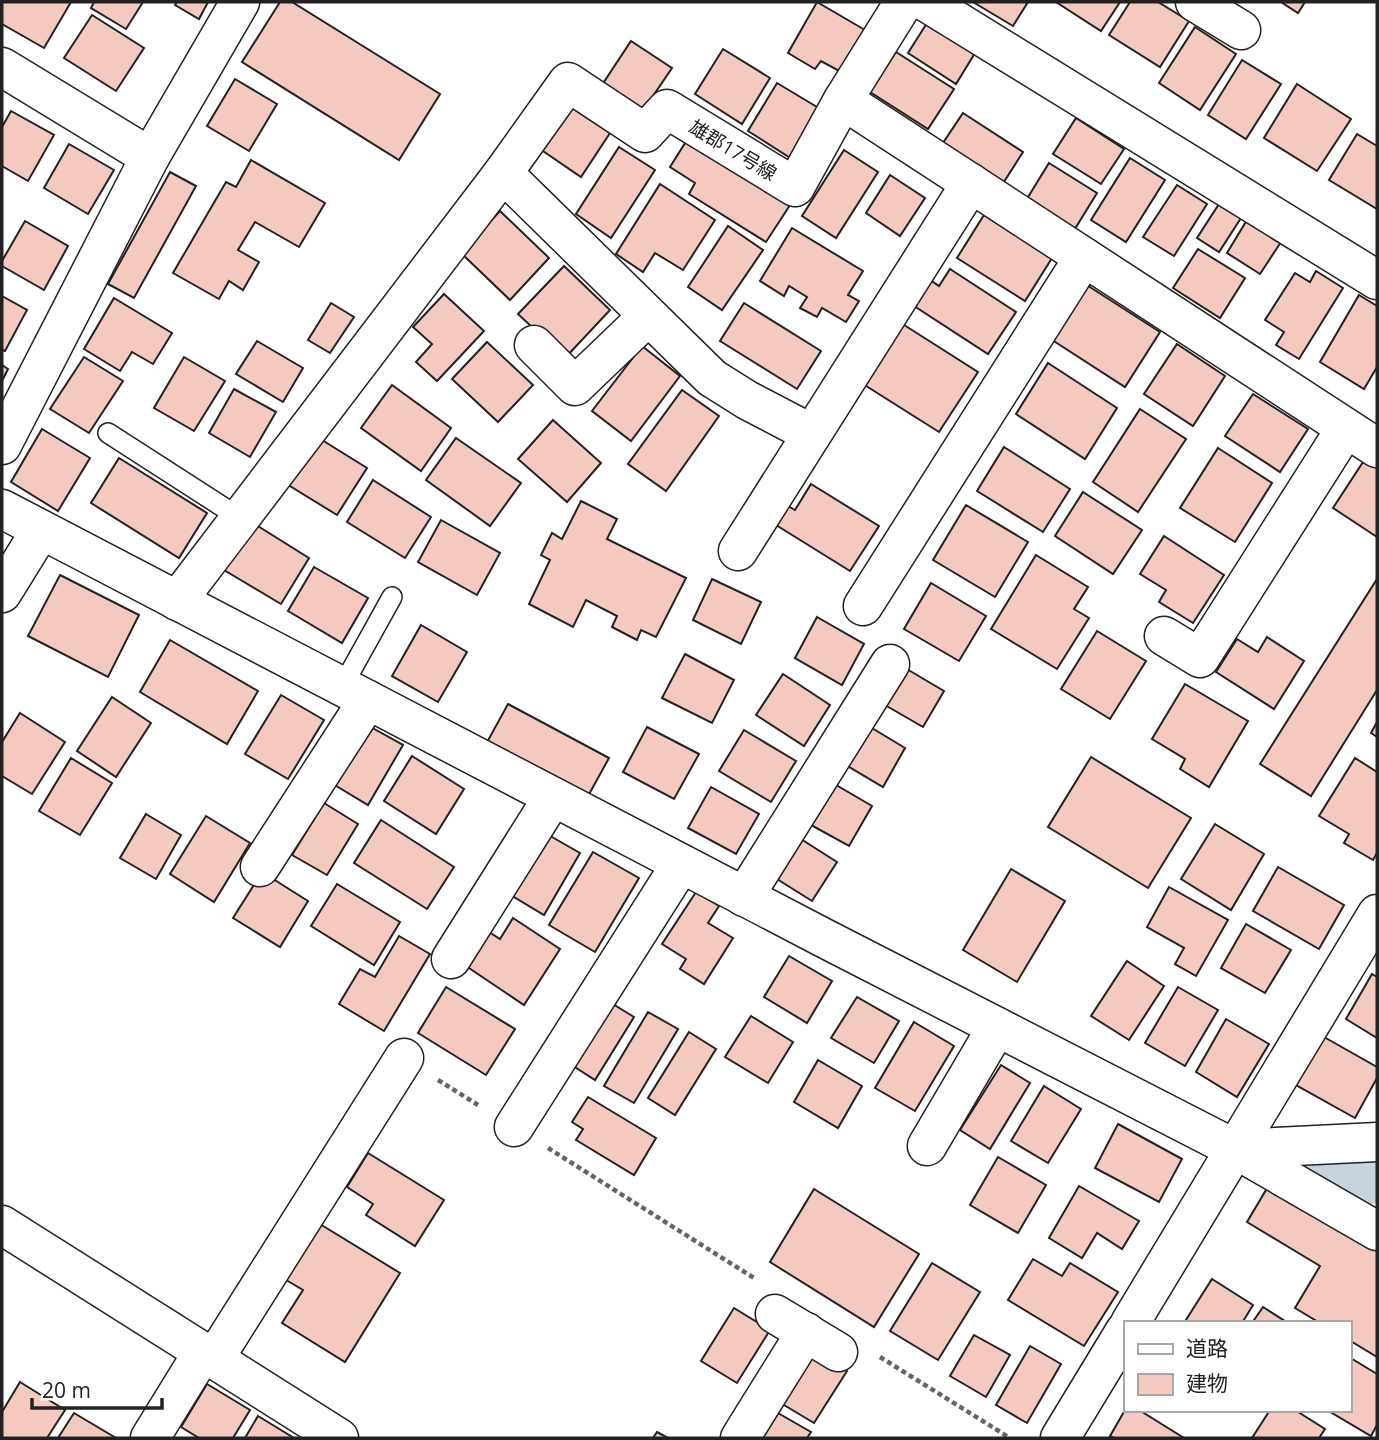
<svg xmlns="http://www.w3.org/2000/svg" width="1379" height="1440" font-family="'Open Sans','Noto Sans JP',sans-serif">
	<rect width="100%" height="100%" fill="#fff"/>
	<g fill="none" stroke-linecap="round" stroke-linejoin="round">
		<polyline stroke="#c7d3dd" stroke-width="79" points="1318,1166 1377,1164"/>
	</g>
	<g fill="#f3c9c0" stroke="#222" stroke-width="2">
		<polygon points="2,2 71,2 44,48 2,24"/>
		<polygon points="94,2 143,2 126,29 91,8"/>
		<polygon points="177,2 208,2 199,19 175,5"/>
		<polygon points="280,2 292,2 440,94 399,160 242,62"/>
		<polygon points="817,2 865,30 841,72 821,61 815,69 788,53"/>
		<polygon points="973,2 1028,2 1013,26"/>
		<polygon points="1056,2 1120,2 1101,31"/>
		<polygon points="1130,2 1158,2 1189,21 1160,67 1109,35"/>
		<polygon points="1281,2 1305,2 1298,13"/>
		<polygon points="92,15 144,48 116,91 64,58"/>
		<polygon points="927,23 975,53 956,84 908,53"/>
		<polygon points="1195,27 1236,54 1200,110 1159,83"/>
		<polygon points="631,41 672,68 640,115 600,88"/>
		<polygon points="723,49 770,78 742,124 695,94"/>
		<polygon points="896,52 954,89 928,129 870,92"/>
		<polygon points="1242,60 1281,84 1246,139 1208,115"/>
		<polygon points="235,79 277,104 249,151 207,126"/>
		<polygon points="777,83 822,110 792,159 748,131"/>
		<polygon points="1297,84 1351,119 1317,171 1264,138"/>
		<polygon points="569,106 610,133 581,177 540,149"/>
		<polygon points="11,111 54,135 28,181 2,166 2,127"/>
		<polygon points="963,113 1023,152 1000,188 939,149"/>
		<polygon points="1076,118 1124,149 1101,184 1053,154"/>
		<polygon points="1357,134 1377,146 1377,209 1329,180"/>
		<polygon points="687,140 790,205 766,242 689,194 695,183 670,167"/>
		<polygon points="69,144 114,170 88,214 44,188"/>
		<polygon points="619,147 655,170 611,238 576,214"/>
		<polygon points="844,150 878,172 836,238 802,216"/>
		<polygon points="1130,158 1165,180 1126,242 1091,220"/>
		<polygon points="251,160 325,203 299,247 255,222 238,250 259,262 243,290 229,281 219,299 173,273 226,182 236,187"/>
		<polygon points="1049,163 1097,193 1073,232 1025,202"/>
		<polygon points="170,172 196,186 134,298 108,284"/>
		<polygon points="890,175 925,198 900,236 866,213"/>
		<polygon points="660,184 715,220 683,270 655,253 643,272 616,254"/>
		<polygon points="1177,185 1207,204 1174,256 1143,237"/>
		<polygon points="1219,204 1241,218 1219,252 1197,238"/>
		<polygon points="500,211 549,258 510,300 461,253"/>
		<polygon points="984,215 1052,258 1025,301 957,258"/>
		<polygon points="1247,220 1281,242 1260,274 1227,253"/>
		<polygon points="25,221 68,246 44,290 2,266 2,261"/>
		<polygon points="728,226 763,250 722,310 688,287"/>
		<polygon points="792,228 863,271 848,295 859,301 846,322 822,308 817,317 800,308 807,297 789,286 784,296 760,281"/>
		<polygon points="1198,249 1245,278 1220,318 1173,288"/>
		<polygon points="564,266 610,310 565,358 518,314"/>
		<polygon points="950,269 1016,312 988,354 911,304 927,278 939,286"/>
		<polygon points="1316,271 1343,288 1299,359 1276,345 1284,332 1265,320 1295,273 1310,282"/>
		<polygon points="1082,282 1160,332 1125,387 1046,336"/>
		<polygon points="444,294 484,331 437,381 416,362 432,344 413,327"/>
		<polygon points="1359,295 1377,306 1377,367 1364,389 1320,362"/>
		<polygon points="2,296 27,310 5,351 2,350"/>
		<polygon points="114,298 172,333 153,364 132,352 120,371 84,349"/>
		<polygon points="331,303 354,317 330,353 308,340"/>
		<polygon points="744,303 821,351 797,389 720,341"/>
		<polygon points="901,323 978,372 939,432 863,384"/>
		<polygon points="257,341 303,368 283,402 236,374"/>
		<polygon points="487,342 533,385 498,422 452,379"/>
		<polygon points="1177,344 1225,376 1193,426 1144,394"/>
		<polygon points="642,346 680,376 631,441 592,411"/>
		<polygon points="84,357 123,381 89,433 50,409"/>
		<polygon points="184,357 225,381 194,431 154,408"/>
		<polygon points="1048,363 1117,408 1085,459 1016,414"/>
		<polygon points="2,365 8,369 2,381"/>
		<polygon points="392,385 451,428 421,471 361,428"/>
		<polygon points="234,389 276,412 250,457 209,433"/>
		<polygon points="682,390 719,416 666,491 628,464"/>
		<polygon points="1253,394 1308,429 1280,472 1225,436"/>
		<polygon points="1140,409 1186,439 1138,512 1093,482"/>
		<polygon points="553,420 601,463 567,502 518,459"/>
		<polygon points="42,429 90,458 58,511 11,482"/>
		<polygon points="314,435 367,468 337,515 285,483"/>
		<polygon points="456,438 521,483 490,526 426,480"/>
		<polygon points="1004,447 1070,489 1043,532 977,491"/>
		<polygon points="1218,448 1272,483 1235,542 1180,508"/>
		<polygon points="119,458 207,513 179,558 91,503"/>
		<polygon points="1365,459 1377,468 1377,537 1333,508"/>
		<polygon points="373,480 431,517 405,558 347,522"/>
		<polygon points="811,484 879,526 850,571 776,525 788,506 795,510"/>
		<polygon points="1083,492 1142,530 1113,574 1055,536"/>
		<polygon points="581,501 617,519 607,539 686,578 656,637 641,630 637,640 612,627 617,616 586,600 573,627 529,604 550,560 541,555 552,533 562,539"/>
		<polygon points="966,505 1028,542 995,597 933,560"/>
		<polygon points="441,520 500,553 477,595 418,562"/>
		<polygon points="253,523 309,558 281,604 224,570"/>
		<polygon points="1164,536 1224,575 1193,623 1159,602 1166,590 1140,574"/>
		<polygon points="1036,555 1088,587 1074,609 1089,618 1057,669 991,629"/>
		<polygon points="314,567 368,598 342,643 288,611"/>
		<polygon points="60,575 139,615 108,677 28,636"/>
		<polygon points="712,579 761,602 741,644 693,620"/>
		<polygon points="1377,579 1377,690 1311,796 1260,764"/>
		<polygon points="931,583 986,616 959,661 904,629"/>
		<polygon points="817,617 864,644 842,685 795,658"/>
		<polygon points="421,625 467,652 438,702 392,676"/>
		<polygon points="1097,631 1146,661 1110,719 1061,689"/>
		<polygon points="1267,637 1304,661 1274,709 1216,672 1237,639 1258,652"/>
		<polygon points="170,640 258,691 227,744 140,692"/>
		<polygon points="685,654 734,680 712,723 662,698"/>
		<polygon points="900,665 944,691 923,727 878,701"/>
		<polygon points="783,674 830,705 804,746 756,715"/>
		<polygon points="1185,684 1248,721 1209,787 1180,769 1185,759 1152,739"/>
		<polygon points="281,695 324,720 288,779 245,754"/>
		<polygon points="112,697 151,723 116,777 77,751"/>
		<polygon points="508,704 609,758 587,798 486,744"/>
		<polygon points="20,713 65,742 32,794 2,776 2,742"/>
		<polygon points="862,722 905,748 883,787 839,761"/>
		<polygon points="1377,722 1377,737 1371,733"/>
		<polygon points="367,725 403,745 368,805 333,784"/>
		<polygon points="647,727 699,754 674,799 623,772"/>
		<polygon points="744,730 796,761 771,802 719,771"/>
		<polygon points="412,756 464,789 436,834 384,801"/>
		<polygon points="1091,757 1191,818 1148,888 1048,827"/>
		<polygon points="71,758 112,783 80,835 39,811"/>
		<polygon points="1355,758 1377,772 1377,853 1373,860 1344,843 1349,834 1319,816"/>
		<polygon points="826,779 872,806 849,846 802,820"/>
		<polygon points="711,787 759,814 736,854 688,828"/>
		<polygon points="324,803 358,824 327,875 292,855"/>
		<polygon points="146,814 181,835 156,879 120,858"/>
		<polygon points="206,816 250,843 214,902 170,874"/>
		<polygon points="381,820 454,867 427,909 354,863"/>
		<polygon points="1215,824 1264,854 1231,910 1181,879"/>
		<polygon points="545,833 580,853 544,915 509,894"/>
		<polygon points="793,834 837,862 812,901 769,874"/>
		<polygon points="593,852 639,878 595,952 549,925"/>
		<polygon points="1278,867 1344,905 1319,949 1253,911"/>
		<polygon points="1011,869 1065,901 1017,982 963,950"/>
		<polygon points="262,872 308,901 280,947 233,918"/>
		<polygon points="337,884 400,922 374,965 311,926"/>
		<polygon points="1169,887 1228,920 1196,976 1175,964 1184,948 1147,927"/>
		<polygon points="696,892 719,906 708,923 733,938 704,984 680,969 686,959 662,944"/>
		<polygon points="513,918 560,949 524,1005 463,964 486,930 500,939"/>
		<polygon points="1246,924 1291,950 1265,993 1221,968"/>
		<polygon points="399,936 430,954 384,1031 339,1004 360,969 375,977"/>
		<polygon points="789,956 832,981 807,1023 764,997"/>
		<polygon points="1127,961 1164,986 1129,1040 1091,1016"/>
		<polygon points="1372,974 1377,977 1377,1038 1346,1019"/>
		<polygon points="446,987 515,1029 486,1075 418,1033"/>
		<polygon points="1178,987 1218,1010 1185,1066 1145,1043"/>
		<polygon points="857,997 899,1021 874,1063 831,1038"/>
		<polygon points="608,1001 634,1017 595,1080 570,1064"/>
		<polygon points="648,1012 678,1029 634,1103 604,1086"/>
		<polygon points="751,1016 793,1042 768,1083 725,1057"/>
		<polygon points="1226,1019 1269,1044 1237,1097 1196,1072"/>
		<polygon points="914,1022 954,1046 915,1111 875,1088"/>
		<polygon points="689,1032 716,1049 675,1115 648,1098"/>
		<polygon points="1324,1037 1377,1067 1377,1078 1355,1118 1296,1085"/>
		<polygon points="818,1060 862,1086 838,1128 794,1102"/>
		<polygon points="1001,1065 1030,1083 990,1149 960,1130"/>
		<polygon points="1044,1086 1081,1109 1048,1163 1011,1141"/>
		<polygon points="588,1097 656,1138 634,1175 576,1140 583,1129 572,1122"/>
		<polygon points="1118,1124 1182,1159 1159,1202 1095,1168"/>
		<polygon points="368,1153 444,1200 415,1246 366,1215 373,1204 347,1187"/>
		<polygon points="998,1157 1046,1185 1018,1233 970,1205"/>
		<polygon points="1269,1185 1377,1251 1377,1357 1349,1340 1349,1323 1320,1323 1295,1308 1320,1266 1247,1222"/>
		<polygon points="1079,1186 1139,1221 1122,1249 1097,1233 1082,1258 1049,1238"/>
		<polygon points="814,1189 919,1254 874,1327 770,1262"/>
		<polygon points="315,1221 400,1273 345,1362 282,1323 303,1290 281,1277"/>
		<polygon points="1033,1259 1062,1276 1070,1263 1118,1292 1084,1346 1008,1300"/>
		<polygon points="932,1263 980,1292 938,1360 890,1331"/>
		<polygon points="1212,1279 1253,1305 1242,1323 1184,1323"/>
		<polygon points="1263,1307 1288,1323 1252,1323"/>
		<polygon points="734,1308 770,1330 737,1383 701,1361"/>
		<polygon points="974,1335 1010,1355 986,1397 950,1376"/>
		<polygon points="1030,1346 1061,1364 1027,1423 996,1405"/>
		<polygon points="813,1349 847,1371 814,1423 779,1402"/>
		<polygon points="1349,1357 1377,1374 1377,1425 1371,1436 1327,1410 1349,1410"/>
		<polygon points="20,1382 65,1410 47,1438 2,1438 2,1412"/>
		<polygon points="207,1384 250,1410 233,1438 199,1438 181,1427"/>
		<polygon points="771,1409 811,1432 807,1438 754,1438"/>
		<polygon points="1125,1410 1139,1410 1184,1438 1114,1438 1110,1436"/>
		<polygon points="1270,1410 1295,1410 1325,1429 1319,1438 1252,1438"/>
		<polygon points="74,1413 116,1438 58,1438"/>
		<polygon points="258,1416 294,1438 245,1438"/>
		<polygon points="657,1432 668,1438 653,1438"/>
	</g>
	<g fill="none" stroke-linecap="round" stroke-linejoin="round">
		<defs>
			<g id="lane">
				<polyline points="108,433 240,518"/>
				<polyline points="342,687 392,597"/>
			</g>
			<g id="street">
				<polyline points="926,2 1377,280"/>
				<polyline points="1195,2 1241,30"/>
				<polyline points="2,67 150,157"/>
				<polyline points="843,100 1377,448"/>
				<polyline points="503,173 712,378 747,400 812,434"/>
				<polyline points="534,345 575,386 648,316"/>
				<polyline points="2,445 150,157 240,2"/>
				<polyline points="2,509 822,937 1235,1149 1377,1231"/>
				<polyline points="738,551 971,183"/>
				<polyline points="2,593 41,530"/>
				<polyline points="177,601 503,173 568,82 645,133 667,109 795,187 843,100 904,2"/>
				<polyline points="863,606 1084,257"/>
				<polyline points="1164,636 1200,658 1346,428"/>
				<polyline points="260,867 368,700"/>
				<polyline points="744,897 890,664"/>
				<polyline points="451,959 553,797"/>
				<polyline points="514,1127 681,864"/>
				<polyline points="927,1146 997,1027"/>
				<polyline points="1235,1149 1377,1142"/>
				<polyline points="2,1225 339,1438"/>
				<polyline points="775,1314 838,1352"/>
				<polyline points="1130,1323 1377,914"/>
				<polyline points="214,1359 404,1058"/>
				<polyline points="150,1438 203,1352"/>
				<polyline points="740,1438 806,1332"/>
				<polyline points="1060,1438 1125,1331"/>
			</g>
		</defs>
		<use href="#lane" stroke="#222" stroke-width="22"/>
		<use href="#street" stroke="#222" stroke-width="41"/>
		<g stroke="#646464" stroke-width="4.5" stroke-dasharray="5 3.5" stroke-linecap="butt">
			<polyline points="438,1080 478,1105"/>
			<polyline points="548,1148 754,1278"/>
			<polyline points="880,1357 1010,1438"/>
		</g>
		<use href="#lane" stroke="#fff" stroke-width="19"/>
		<use href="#street" stroke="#fff" stroke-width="38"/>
	</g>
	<g text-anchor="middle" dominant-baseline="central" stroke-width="5" stroke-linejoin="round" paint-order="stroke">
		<g font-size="19" fill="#222" stroke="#fff">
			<text transform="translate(733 150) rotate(31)">雄郡17号線</text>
		</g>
	</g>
	<rect width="1379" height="1440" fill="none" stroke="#222222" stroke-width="7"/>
	<rect x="1124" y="1321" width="228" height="91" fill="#ffffff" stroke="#a7a7a7" stroke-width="2"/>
	<rect x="1138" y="1344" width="35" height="10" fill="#ffffff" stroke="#a7a7a7" stroke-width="2"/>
	<text x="1186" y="1356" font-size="21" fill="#222222">道路</text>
	<rect x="1138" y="1374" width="35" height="21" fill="#f3c9c0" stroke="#a7a7a7" stroke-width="2"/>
	<text x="1186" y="1391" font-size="21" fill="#222222">建物</text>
	<path d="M32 1398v10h130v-10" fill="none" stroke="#222222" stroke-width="3.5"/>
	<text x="42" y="1398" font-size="21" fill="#222222" stroke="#ffffff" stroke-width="5" paint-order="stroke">20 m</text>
</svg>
